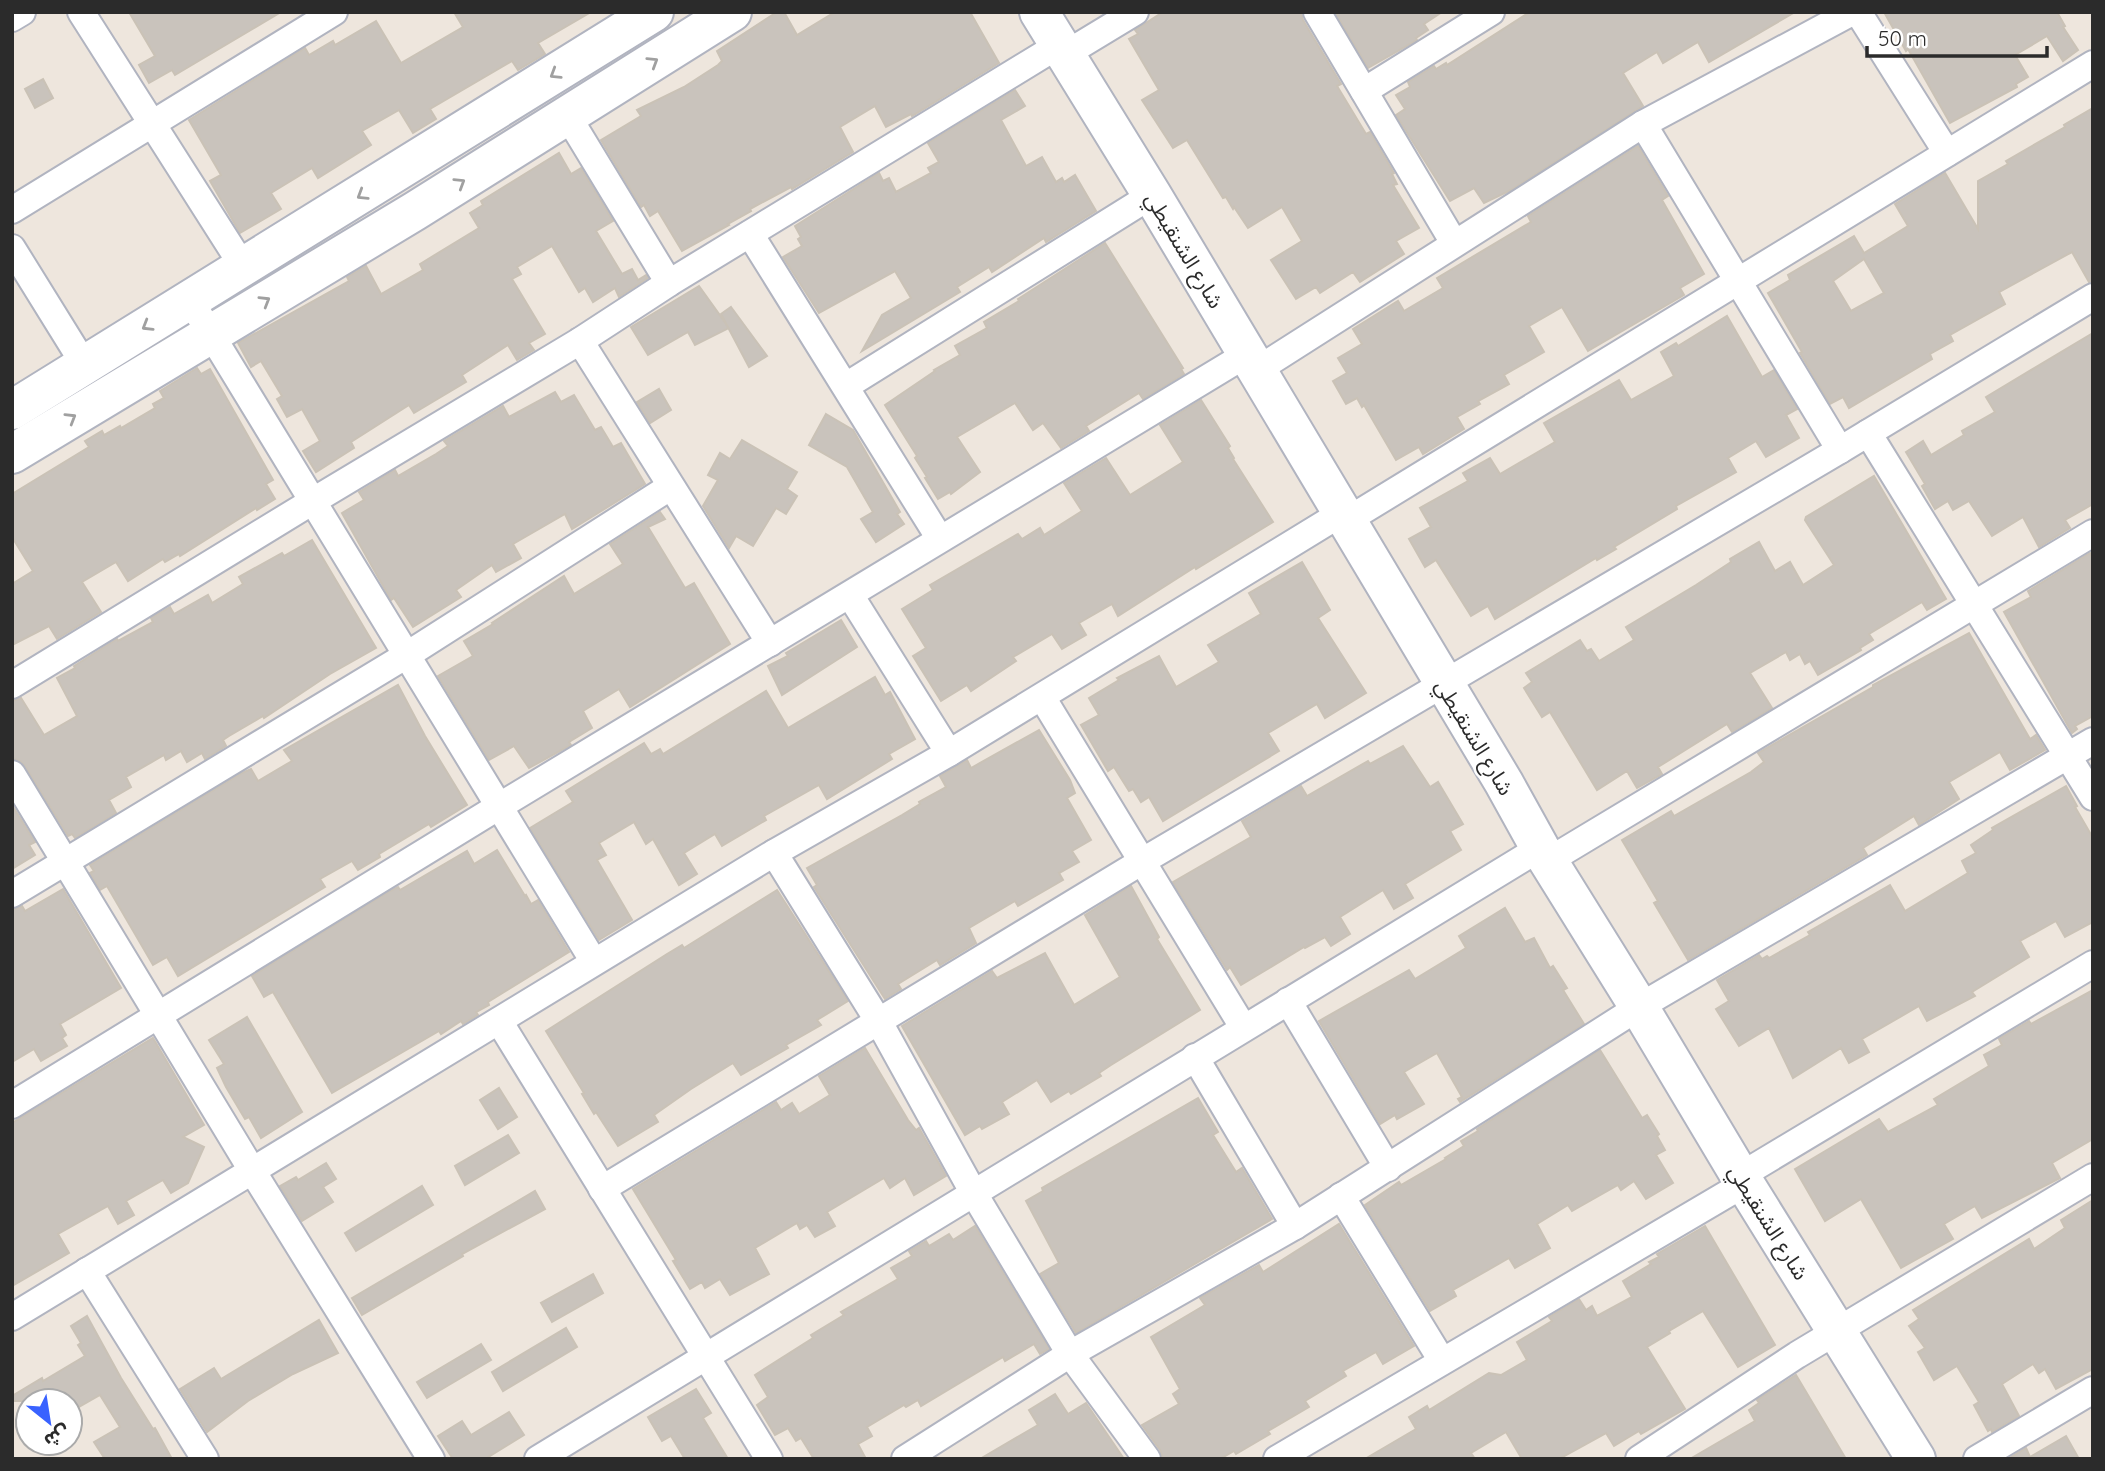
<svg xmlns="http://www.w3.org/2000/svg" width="2105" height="1471" font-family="Quicksand,'Noto Sans Arabic',sans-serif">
	<rect width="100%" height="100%" fill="#eee6dd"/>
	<g fill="#c9c3bc" stroke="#cac2b6" stroke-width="2" fill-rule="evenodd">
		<polygon points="129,12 281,12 175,75 172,70 149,83 139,65 155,56"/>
		<polygon points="454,12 591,12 538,43 545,54 518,70 512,61 430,109 436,119 413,133 399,110 362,131 371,145 318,178 312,168 271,193 281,209 240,233 210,181 221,175 189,120 305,48 309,55 333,41 335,45 376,21 401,63 463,27"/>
		<polygon points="777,12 784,12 797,35 835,12 970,12 999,63 912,116 911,114 886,127 875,106 840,127 853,152 792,189 791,187 750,209 751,211 728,224 729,225 682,251 658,211 650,216 644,205 641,207 601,140 641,116 637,110 684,87 718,65 722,61 717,51"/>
		<polygon points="1163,12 1301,12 1303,20 1341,84 1337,86 1366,134 1370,132 1394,173 1392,174 1397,184 1393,185 1419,228 1396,241 1404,254 1360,282 1353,272 1320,293 1316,287 1296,299 1271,260 1302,241 1282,207 1248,228 1234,207 1233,209 1226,197 1223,198 1187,140 1173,148 1142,100 1159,90 1129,39 1138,34 1135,30"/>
		<polygon points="1335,12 1442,12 1424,24 1428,30 1416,38 1417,40 1368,68"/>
		<polygon points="1530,12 1795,12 1709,62 1698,42 1663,63 1657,52 1623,73 1643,106 1511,190 1484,203 1474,188 1450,201 1396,115 1405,109 1396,95 1410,87 1408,82 1434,66 1436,69 1446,63 1447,65"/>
		<polygon points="1884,12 2057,12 2065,26 2063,27 2078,50 2063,61 2047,36 2015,55 2028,77 2016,84 2017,87 1950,123 1908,49 1906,51"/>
		<polygon points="43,79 53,98 35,108 25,89"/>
		<polygon points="1015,90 1025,106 1001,120 1026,166 1042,157 1056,182 1062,178 1064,182 1075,175 1096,211 1046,242 1044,238 992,272 989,267 957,287 960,292 862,351 882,315 911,298 895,271 819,313 783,257 802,246 798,239 801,237 795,226 879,173 883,181 889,178 896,192 931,173 928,168 939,162 928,143"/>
		<path d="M2093 108V281L2089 282 2072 252 1999 292 2005 304 1950 335 1953 341 1930 354 1932 359 1849 408 1843 397 1830 404 1800 353 1802 352 1768 293 1790 280 1788 275 1854 236 1864 253 1908 226 1895 204 1945 173 1978 229V181L2008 164 2006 161 2065 127 2064 125ZM1864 259 1884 293 1851 311 1833 281Z"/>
		<polygon points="1638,146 1668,196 1662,200 1704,274 1680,288 1684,295 1588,351 1562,307 1529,326 1544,352 1504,375 1509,384 1478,401 1480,404 1457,417 1464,429 1423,454 1419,447 1396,460 1364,405 1362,407 1357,398 1346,404 1333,381 1347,373 1338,358 1362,344 1353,329 1398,301 1404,311 1443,288 1437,278 1531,222 1528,216"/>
		<polygon points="559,153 571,174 581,168 613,221 596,231 622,274 632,269 638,280 646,275 648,278 619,297 615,288 593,302 585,288 579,292 552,246 517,267 521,274 512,279 545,334 529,343 534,350 517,360 508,345 462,375 466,382 414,413 409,405 351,442 354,448 316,472 303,451 320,441 302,409 287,417 277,399 282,396 261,361 251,367 238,343 349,281 347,277 366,266 381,294 423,270 420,264 479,228 470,213 483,205 481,201"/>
		<polygon points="1105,243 1183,368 1181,369 1184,374 1143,399 1139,393 1086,426 1089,431 1061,448 1043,423 1033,430 1015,403 957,437 980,472 951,494 950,492 938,499 925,478 927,477 915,458 917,456 885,405 935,371 934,370 960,355 955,346 987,328 984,322 1019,301 1018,299"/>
		<polygon points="699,286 729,328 695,345 688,332 648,355 631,327"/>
		<polygon points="731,307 767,356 749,367 721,314"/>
		<polygon points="1727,316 1762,377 1774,370 1797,409 1786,415 1799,438 1766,457 1756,441 1728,458 1736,472 1676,506 1677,509 1614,547 1616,549 1597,560 1596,558 1495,619 1488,606 1471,616 1436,560 1425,567 1409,539 1431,527 1420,508 1468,481 1463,473 1490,458 1500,474 1555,442 1544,423 1619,380 1631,400 1674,376 1661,352 1676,343 1678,346"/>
		<polygon points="2093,333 2093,504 2065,520 2070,528 2039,547 2023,517 1992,536 1969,501 1953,510 1948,501 1935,509 1922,486 1925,484 1906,452 1923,441 1931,455 1964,435 1962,431 1995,412 1986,397"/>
		<polygon points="197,368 201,374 210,369 273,480 266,484 275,499 257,510 256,508 180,556 179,554 165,562 163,559 128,581 116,562 82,582 101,612 57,639 49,626 12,645 12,584 33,571 12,537 12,494 89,447 85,441 102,431 104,435 120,426 121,428 155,408 153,404 164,398 160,391"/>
		<polygon points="659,389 671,410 650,423 637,402"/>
		<polygon points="555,392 561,402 574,395 595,430 601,427 613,447 621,443 645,484 572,529 565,514 513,544 521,558 496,572 492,565 456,590 461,597 413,627 394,598 391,600 342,513 364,500 359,492 395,470 398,476 436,454 448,446 444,441 503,406 509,417"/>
		<polygon points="1201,400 1230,446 1228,448 1234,458 1233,459 1273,522 1196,569 1195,567 1118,616 1112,604 1079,623 1086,635 1062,649 1052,634 1013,657 1016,661 971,691 967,685 941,701 913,656 926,648 902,609 933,590 930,585 1018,534 1022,539 1040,528 1044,535 1082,511 1064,483 1106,458 1130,495 1183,462 1160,425"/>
		<polygon points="826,414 853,430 900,512 897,514 904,524 876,542 861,519 873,512 847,467 809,445"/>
		<polygon points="742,440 797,472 787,489 797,496 786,514 776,508 753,546 736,536 729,548 703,506 718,480 708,475 720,453 730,459"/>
		<polygon points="1874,476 1946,599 1927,610 1922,602 1869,634 1873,640 1860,648 1861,650 1818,675 1810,661 1805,664 1800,654 1790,660 1786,652 1750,673 1772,708 1732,732 1727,724 1658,767 1662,774 1637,788 1627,771 1597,790 1550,712 1542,717 1524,688 1532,682 1526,673 1580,640 1587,651 1591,649 1599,661 1634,640 1626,627 1696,585 1731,562 1730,559 1759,542 1775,571 1790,562 1803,585 1834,565 1805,520 1806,517"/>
		<polygon points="660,512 665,519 648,527 685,588 694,583 730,644 630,707 619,689 583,711 592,728 569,742 571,745 529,768 514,746 489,760 438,676 473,656 464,641 493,624 492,623 564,576 574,594 623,564 610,544"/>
		<polygon points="312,540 376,648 330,674 264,718 263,716 229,736 223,740 226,746 205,759 202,753 187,762 181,751 166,760 164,755 126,777 131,787 109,800 116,813 75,838 72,834 68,836 25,766 20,761 12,758 12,701 21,698 44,735 77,716 57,678 75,668 74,666 117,639 118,641 153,622 151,618 170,607 174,614 208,595 212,603 243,584 239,577 282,553 284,556"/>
		<polygon points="2090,553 2093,559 2093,716 2075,726 2077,729 2072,733 2004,612 2031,597 2028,591"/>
		<polygon points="1302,562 1330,610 1318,618 1366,693 1325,718 1317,704 1268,733 1279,751 1163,821 1149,797 1141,802 1133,789 1129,791 1114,767 1108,771 1081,725 1099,715 1089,698 1119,680 1117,678 1159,656 1176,687 1219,662 1208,645 1261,614 1249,593"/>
		<polygon points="841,620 857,647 782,695 768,666 788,656 786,653"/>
		<polygon points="1969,633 2030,739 2036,735 2045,750 2010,770 2000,752 1949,782 1959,799 1919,825 1914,816 1863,848 1867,855 1688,960 1654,903 1658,901 1622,840 1671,811 1674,816 1751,772 1764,762 1758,753 1873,687 1873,685"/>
		<polygon points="875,677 885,695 890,692 915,739 889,754 892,759 827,799 819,785 764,816 766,820 722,846 715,834 684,853 697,874 679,885 653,839 646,844 634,822 599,843 606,855 597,860 632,920 599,940 530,828 573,802 566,791 644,743 651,754 660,749 663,754 766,691 788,728"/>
		<polygon points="398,685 425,736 467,805 431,827 429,824 379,854 380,857 358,870 352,861 320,879 325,887 178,976 167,957 153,965 107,886 100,890 90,873 94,871 90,865 242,773 251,769 258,781 292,761 284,750"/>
		<polygon points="1039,730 1070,780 1075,793 1067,798 1091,840 1072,851 1079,862 1059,873 1063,880 1018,906 1015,901 969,928 976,943 940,965 937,960 898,984 901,989 885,999 814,887 817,885 807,868 902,815 920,804 919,802 946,787 940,776 967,760 971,768"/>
		<polygon points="1403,746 1430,787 1438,782 1463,824 1450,831 1461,850 1405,884 1413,898 1394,909 1383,890 1340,917 1350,934 1331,946 1325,937 1305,948 1304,947 1241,985 1230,967 1227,970 1173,882 1251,837 1242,821 1301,786 1307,796 1368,761 1370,764"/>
		<polygon points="2066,786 2077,806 2075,807 2093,838 2093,922 2065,937 2056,921 2020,941 2029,957 1972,992 1975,996 1927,1021 1919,1006 1862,1039 1869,1052 1849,1063 1841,1048 1793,1078 1769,1028 1739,1046 1716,1009 1729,1001 1717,980 1759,955 1762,959 1767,956 1769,958 1810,935 1808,932 1890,885 1905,911 1968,873 1962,861 1976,853 1971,845 1993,830 1992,828"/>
		<polygon points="12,805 35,842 29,845 35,855 12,869"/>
		<polygon points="497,850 525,896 526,895 531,904 538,900 569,952 488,1002 489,1005 476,1012 478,1015 463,1024 461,1021 441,1034 439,1031 332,1093 273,992 264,997 252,976 390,891 398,887 400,890 467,851 474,864"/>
		<polygon points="1131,886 1159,937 1157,939 1200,1010 1111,1065 1099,1073 1101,1076 1071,1094 1069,1091 1051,1102 1037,1080 1002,1102 1009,1114 982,1129 980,1126 965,1135 902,1026 992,971 997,978 1045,953 1074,1005 1120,977 1085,915"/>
		<polygon points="63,889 121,988 60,1024 66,1035 62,1038 67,1046 41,1061 34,1049 12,1062 12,910 22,906 25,911"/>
		<polygon points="777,890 848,1001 817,1020 821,1025 786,1045 788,1048 741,1075 733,1063 691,1089 654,1115 658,1122 618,1146 596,1112 594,1114 582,1094 584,1093 546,1031 667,954 682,945 684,948"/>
		<polygon points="1505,908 1525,942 1534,938 1550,968 1553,966 1567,988 1563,990 1584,1024 1460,1102 1458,1099 1462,1097 1437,1053 1404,1072 1424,1104 1397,1119 1395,1115 1380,1124 1319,1021 1409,970 1415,979 1466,948 1459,936"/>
		<polygon points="2093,990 2093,1139 2052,1163 2060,1178 1982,1218 1975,1206 1944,1224 1953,1239 1901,1268 1861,1199 1825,1221 1795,1169 1879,1119 1888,1132 1938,1105 1934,1099 1989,1066 1984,1055 2002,1045 1999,1039 2029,1021 2031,1024"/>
		<polygon points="247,1017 302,1112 261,1138 249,1117 245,1119 226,1087 217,1068 224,1064 209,1040"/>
		<polygon points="153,1038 204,1125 183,1137 204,1147 188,1183 171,1193 163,1180 126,1201 134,1215 118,1224 108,1206 58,1234 69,1253 12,1286 12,1123"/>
		<polygon points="865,1048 908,1120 916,1130 919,1128 946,1176 914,1195 905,1178 890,1188 884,1178 827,1212 835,1226 815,1237 807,1225 800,1229 797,1223 755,1248 769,1274 730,1295 720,1279 705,1288 702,1282 690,1289 673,1261 676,1260 633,1189 776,1102 781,1110 792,1103 799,1114 830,1095 819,1076"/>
		<polygon points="1600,1050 1642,1118 1647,1115 1659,1134 1657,1136 1665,1150 1656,1155 1673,1183 1646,1199 1634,1181 1621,1190 1618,1185 1572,1211 1568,1205 1537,1224 1550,1248 1515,1268 1509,1258 1453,1290 1456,1296 1430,1311 1365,1205 1399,1182 1401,1185 1446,1159 1445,1158 1464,1146 1461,1141 1478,1131 1477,1129"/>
		<polygon points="499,1088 517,1117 498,1129 480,1100"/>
		<polygon points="1198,1098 1218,1132 1213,1135 1236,1172 1242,1168 1272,1219 1076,1333 1040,1274 1059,1263 1026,1201 1043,1191 1042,1188"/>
		<polygon points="508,1135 519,1153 465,1185 455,1166"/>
		<polygon points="326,1163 336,1179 323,1187 333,1202 302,1221 280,1186 296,1177 298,1180"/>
		<polygon points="422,1186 433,1205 356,1251 345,1233"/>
		<polygon points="535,1191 545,1209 462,1254 463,1256 362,1315 352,1298"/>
		<polygon points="2093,1200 2093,1369 2056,1389 2045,1369 2039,1373 2033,1364 2002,1384 2019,1416 1992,1432 1991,1429 1988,1431 1974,1405 1979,1402 1957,1366 1934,1380 1918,1352 1925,1348 1909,1326 1919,1319 1913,1310 2029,1239 2034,1249 2065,1228 2061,1220"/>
		<polygon points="1339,1224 1414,1346 1383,1364 1376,1352 1343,1371 1346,1376 1305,1401 1309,1407 1268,1431 1270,1434 1236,1454 1234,1451 1220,1459 1163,1459 1160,1450 1142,1425 1179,1404 1173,1394 1180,1389 1151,1337 1205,1305 1200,1298 1259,1265 1263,1272"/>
		<polygon points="975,1226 1049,1349 1040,1354 1034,1344 1005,1361 1003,1357 921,1406 918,1400 906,1407 904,1405 867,1427 872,1436 858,1444 866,1459 814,1459 801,1438 796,1441 788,1428 775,1435 757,1405 768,1397 755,1375 813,1338 811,1335 844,1315 841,1312 898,1279 891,1268 912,1256 909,1251 926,1241 929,1246 949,1234 953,1240"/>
		<polygon points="1705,1226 1775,1345 1738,1367 1703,1311 1669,1331 1670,1333 1647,1347 1685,1409 1641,1434 1639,1431 1614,1446 1606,1433 1559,1459 1522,1459 1506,1432 1471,1453 1475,1459 1365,1459 1416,1429 1409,1417 1427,1406 1429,1410 1489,1373 1501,1375 1527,1360 1517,1342 1552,1321 1549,1317 1579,1299 1586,1310 1592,1306 1597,1316 1632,1297 1623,1281 1651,1264 1649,1262 1659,1257 1657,1254"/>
		<polygon points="593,1274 603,1293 552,1322 541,1303"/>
		<polygon points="87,1316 121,1378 153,1429 155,1428 172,1459 105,1459 94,1442 120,1427 100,1395 70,1412 70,1401 12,1401 12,1396 42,1378 43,1381 85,1356 78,1345 81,1343 71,1326"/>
		<polygon points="319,1320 338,1353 293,1374 248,1401 207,1432 180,1389 214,1368 221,1379"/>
		<polygon points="566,1328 577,1347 503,1391 492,1372"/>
		<polygon points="481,1344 491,1360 427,1398 417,1382"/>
		<polygon points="1796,1375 1846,1459 1690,1459 1755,1421 1749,1410 1759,1403 1757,1400"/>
		<polygon points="696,1389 711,1413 703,1418 728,1459 685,1459 671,1436 662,1441 648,1417"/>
		<polygon points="1055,1394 1068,1414 1086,1403 1124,1459 980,1459 1038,1425 1029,1410"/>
		<polygon points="509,1412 524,1435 485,1459 453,1459 438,1436 462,1421 471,1435"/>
		<polygon points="2066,1436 2079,1459 2008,1459 2026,1448 2030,1457"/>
	</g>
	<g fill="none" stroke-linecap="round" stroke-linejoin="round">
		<defs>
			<g id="street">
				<polyline points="81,12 244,268"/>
				<polyline points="1317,12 1454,243"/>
				<polyline points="1858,12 1947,153"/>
				<polyline points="12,18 22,12"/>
				<polyline points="1064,55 1135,12"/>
				<polyline points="1364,91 1491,12"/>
				<polyline points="567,115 669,283"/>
				<polyline points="1643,124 1840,450"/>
				<polyline points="12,210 334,12"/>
				<polyline points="750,234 940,539"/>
				<polyline points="12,248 84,364"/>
				<polyline points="190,300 594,962"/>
				<polyline points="580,341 770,643"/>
				<polyline points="1257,370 1643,124 1852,12"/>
				<polyline points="846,386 1152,195"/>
				<polyline points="1868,433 2093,797"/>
				<polyline points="1346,521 2093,64"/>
				<polyline points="850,595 949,753"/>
				<polyline points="12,685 313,501 580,341 669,283 1059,45"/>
				<polyline points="1042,697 1243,1027"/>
				<polyline points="12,774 253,1172 431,1459"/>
				<polyline points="774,853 879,1022 973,1192 1070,1354 1147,1459"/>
				<polyline points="1548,861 2093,533"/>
				<polyline points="12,894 407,655 670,487"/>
				<polyline points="1288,1001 1388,1168"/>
				<polyline points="499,1021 769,1459"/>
				<polyline points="1195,1057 1295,1226"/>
				<polyline points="12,1105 498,807 1247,354"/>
				<polyline points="1740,1176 2093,964"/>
				<polyline points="602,1189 1141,862 1840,450 2093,297"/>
				<polyline points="1341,1196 1442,1361"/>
				<polyline points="87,1271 205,1459"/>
				<polyline points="12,1317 774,853 949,753 1342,513"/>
				<polyline points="538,1459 1540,848"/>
				<polyline points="905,1459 1070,1354 1295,1226 1639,1007 2093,741"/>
				<polyline points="1277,1459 1744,1184"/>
				<polyline points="1639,1459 1797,1355 2093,1177"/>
				<polyline points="1977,1459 2093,1390"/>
			</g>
			<g id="secondary">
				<polyline points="1039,12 1152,195 1504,783 1540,848 1639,1007 1740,1176 1916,1459"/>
				<polyline points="12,410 654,12"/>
				<polyline points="12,454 415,211 732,12"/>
			</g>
		</defs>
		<use href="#street" stroke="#b1b4c0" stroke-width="30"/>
		<use href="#secondary" stroke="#b1b4c0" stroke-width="42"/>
		<use href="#street" stroke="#fff" stroke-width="26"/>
		<use href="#secondary" stroke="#fff" stroke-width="38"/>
	</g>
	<defs><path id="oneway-chevron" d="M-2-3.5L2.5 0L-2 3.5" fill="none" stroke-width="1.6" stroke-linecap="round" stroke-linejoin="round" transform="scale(1.75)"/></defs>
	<g stroke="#a0a0a0">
		<use href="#oneway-chevron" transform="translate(653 62) rotate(-32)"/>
		<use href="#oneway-chevron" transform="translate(555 74) rotate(148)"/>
		<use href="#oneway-chevron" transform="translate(460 183) rotate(-32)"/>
		<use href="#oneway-chevron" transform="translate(362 195) rotate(148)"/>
		<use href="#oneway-chevron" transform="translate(265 301) rotate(-31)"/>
		<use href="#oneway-chevron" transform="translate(147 326) rotate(149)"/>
		<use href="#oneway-chevron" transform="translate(71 418) rotate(-31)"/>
	</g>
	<g text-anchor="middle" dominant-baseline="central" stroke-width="5" stroke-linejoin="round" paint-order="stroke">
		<g font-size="21" fill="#2b2b2b" stroke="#fff">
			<text transform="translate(1185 250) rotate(59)">شارع الشنقيطي</text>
			<text transform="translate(1475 737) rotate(59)">شارع الشنقيطي</text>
			<text transform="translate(1769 1222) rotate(58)">شارع الشنقيطي</text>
		</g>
	</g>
	<rect width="2105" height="1471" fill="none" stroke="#2b2b2b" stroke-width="28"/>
	<g transform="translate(49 1422) rotate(150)"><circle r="33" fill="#ffffff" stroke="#aaaaaa" stroke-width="2"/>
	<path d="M0-5L12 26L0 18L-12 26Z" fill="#3962ff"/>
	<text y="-10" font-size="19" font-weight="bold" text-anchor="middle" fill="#2b2b2b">ش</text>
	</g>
	<path d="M1867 46v10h180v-10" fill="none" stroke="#2b2b2b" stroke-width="3.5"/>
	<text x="1878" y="46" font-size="21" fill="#2b2b2b" stroke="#ffffff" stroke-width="5" paint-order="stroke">50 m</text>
</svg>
